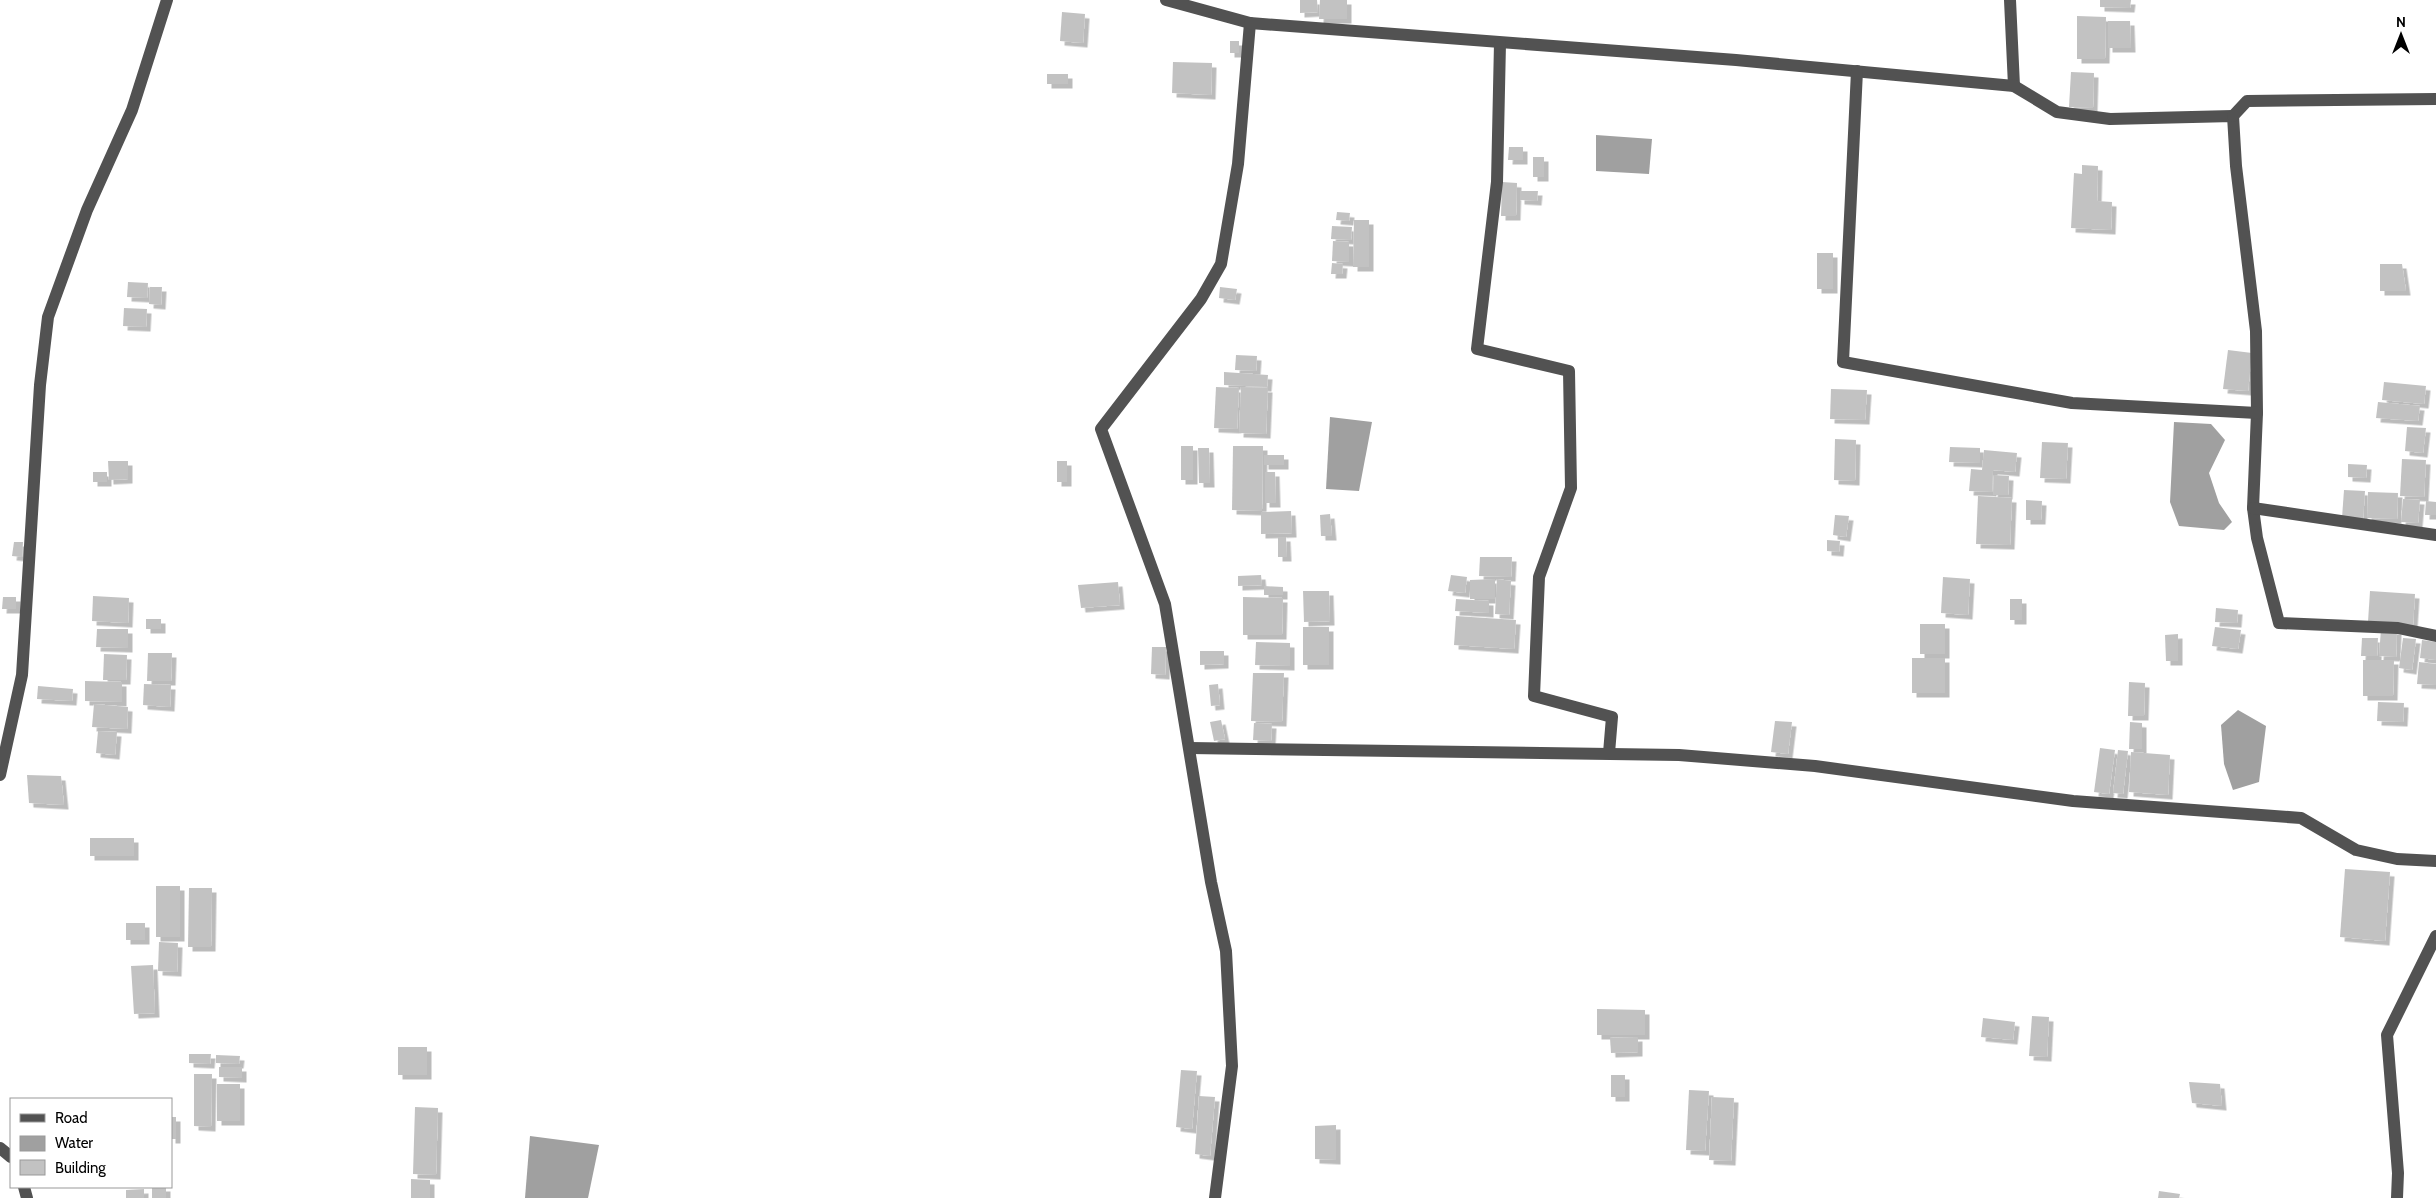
<svg xmlns="http://www.w3.org/2000/svg" width="2436" height="1198" font-family="Cabin,sans-serif">
	<defs>
		<filter id="shadow"><feDropShadow dx="4.5" dy="4.5" stdDeviation="0" flood-color="#0004"/></filter>
	</defs>
	<rect width="100%" height="100%" fill="#fff"/>
	<g fill="#a0a0a0">
		<polygon points="1596,135 1652,139 1649,174 1596,171"/>
		<polygon points="1330,417 1372,422 1359,491 1326,489"/>
		<polygon points="2174,422 2211,424 2225,440 2209,473 2219,503 2232,522 2224,530 2179,526 2170,502"/>
		<polygon points="2238,710 2266,726 2259,782 2233,790 2224,764 2221,725"/>
		<polygon points="530,1136 599,1145 588,1198 525,1198"/>
	</g>
	<g fill="#c2c2c2" filter="url(#shadow)">
		<polygon points="1300,0 1317,0 1318,12 1300,13"/>
		<polygon points="1320,0 1347,0 1347,19 1319,19"/>
		<polygon points="2100,0 2131,0 2130,8 2100,7"/>
		<polygon points="1062,12 1085,14 1083,43 1060,41"/>
		<polygon points="2077,16 2106,17 2105,59 2077,59"/>
		<polygon points="2108,21 2130,21 2131,48 2108,48"/>
		<rect x="1230" y="41" width="9" height="12"/>
		<polygon points="1173,62 1212,63 1211,95 1172,93"/>
		<polygon points="2071,72 2094,73 2093,108 2069,107"/>
		<rect x="1047" y="74" width="21" height="10"/>
		<polygon points="1509,147 1523,147 1523,160 1508,160"/>
		<rect x="1533" y="157" width="11" height="20"/>
		<polygon points="2082,165 2098,166 2097,201 2112,202 2111,230 2071,228 2074,173 2082,174"/>
		<polygon points="1502,182 1517,183 1516,216 1501,216"/>
		<polygon points="1520,191 1538,191 1537,201 1520,200"/>
		<polygon points="1337,212 1350,213 1349,221 1336,220"/>
		<polygon points="1354,220 1369,220 1369,267 1353,267"/>
		<polygon points="1332,226 1352,227 1351,240 1331,239"/>
		<polygon points="1333,241 1349,242 1349,262 1332,261"/>
		<rect x="1817" y="253" width="16" height="36"/>
		<polygon points="1332,263 1343,264 1342,274 1331,274"/>
		<polygon points="2380,264 2402,264 2406,291 2380,291"/>
		<polygon points="128,282 148,283 147,298 127,297"/>
		<polygon points="150,287 162,287 161,305 149,304"/>
		<polygon points="1220,287 1237,289 1235,300 1219,298"/>
		<polygon points="124,308 147,309 146,327 123,326"/>
		<polygon points="2228,350 2252,353 2248,391 2223,389"/>
		<polygon points="1236,355 1257,356 1256,371 1235,370"/>
		<polygon points="1224,372 1268,375 1267,387 1224,385"/>
		<polygon points="2384,382 2426,386 2424,404 2382,400"/>
		<polygon points="1216,387 1239,388 1237,429 1214,428"/>
		<polygon points="1241,387 1268,388 1266,434 1239,433"/>
		<polygon points="1831,389 1867,390 1865,420 1830,419"/>
		<polygon points="2378,402 2420,406 2418,421 2376,418"/>
		<polygon points="2407,427 2426,428 2423,453 2405,451"/>
		<polygon points="1835,439 1856,440 1855,481 1834,480"/>
		<polygon points="2042,442 2068,443 2066,479 2040,478"/>
		<rect x="1181" y="446" width="12" height="34"/>
		<polygon points="1233,446 1263,446 1262,511 1232,510"/>
		<polygon points="1950,447 1980,448 1980,463 1949,462"/>
		<polygon points="1198,448 1209,448 1210,483 1199,483"/>
		<polygon points="1984,450 2017,453 2015,472 1993,470 1992,492 1969,491 1971,469 1982,470"/>
		<rect x="1264" y="455" width="20" height="10"/>
		<polygon points="2402,459 2426,460 2424,497 2400,496"/>
		<polygon points="108,461 128,461 128,479 109,480"/>
		<rect x="1057" y="461" width="10" height="21"/>
		<polygon points="2348,464 2367,465 2366,478 2348,477"/>
		<rect x="93" y="472" width="14" height="10"/>
		<polygon points="1265,472 1275,472 1276,503 1265,503"/>
		<polygon points="1994,475 2009,476 2008,495 1993,495"/>
		<polygon points="2344,490 2365,491 2363,520 2342,518"/>
		<polygon points="2368,492 2398,493 2397,519 2367,518"/>
		<polygon points="1978,496 2012,498 2010,545 1976,544"/>
		<polygon points="2403,499 2420,500 2418,523 2401,522"/>
		<polygon points="2026,500 2042,501 2041,520 2026,520"/>
		<polygon points="2426,501 2436,502 2436,515 2425,515"/>
		<polygon points="1291,511 1292,533 1261,534 1261,512"/>
		<polygon points="1330,514 1332,536 1321,536 1320,515"/>
		<polygon points="1835,515 1849,516 1846,537 1833,535"/>
		<polygon points="1278,537 1286,537 1287,557 1278,557"/>
		<polygon points="1827,540 1840,541 1839,552 1827,551"/>
		<polygon points="14,542 23,542 22,557 12,556"/>
		<polygon points="1480,557 1512,557 1511,577 1479,576"/>
		<polygon points="1261,575 1262,585 1238,586 1238,576"/>
		<polygon points="1451,575 1467,577 1465,593 1448,591"/>
		<polygon points="1943,577 1970,579 1968,615 1941,613"/>
		<polygon points="1495,579 1495,599 1470,599 1470,580"/>
		<polygon points="1497,579 1511,581 1509,615 1495,614"/>
		<polygon points="1118,582 1120,605 1081,608 1078,585"/>
		<polygon points="1264,586 1283,587 1283,595 1264,595"/>
		<polygon points="1303,591 1329,591 1330,621 1304,622"/>
		<polygon points="2370,591 2415,594 2413,625 2368,622"/>
		<polygon points="93,596 129,598 128,623 92,621"/>
		<polygon points="3,597 16,597 16,609 2,609"/>
		<polygon points="1243,597 1283,598 1282,635 1243,635"/>
		<polygon points="1456,599 1489,601 1489,613 1455,611"/>
		<rect x="2010" y="599" width="12" height="21"/>
		<polygon points="2216,608 2238,610 2237,623 2215,622"/>
		<polygon points="1456,616 1516,620 1514,649 1454,645"/>
		<rect x="146" y="619" width="15" height="10"/>
		<rect x="1920" y="624" width="25" height="30"/>
		<rect x="1303" y="627" width="26" height="38"/>
		<polygon points="2215,627 2241,630 2238,649 2212,646"/>
		<polygon points="97,629 128,629 128,648 96,647"/>
		<polygon points="2381,629 2397,630 2396,657 2379,656"/>
		<polygon points="2178,634 2178,661 2166,661 2165,635"/>
		<polygon points="2362,638 2378,638 2377,656 2361,656"/>
		<polygon points="2403,638 2416,639 2412,670 2399,668"/>
		<polygon points="2422,640 2436,642 2436,660 2420,658"/>
		<polygon points="1256,642 1290,643 1290,666 1255,665"/>
		<polygon points="1152,647 1166,647 1165,675 1151,674"/>
		<polygon points="1200,651 1224,651 1224,664 1200,665"/>
		<polygon points="148,653 172,653 171,681 147,681"/>
		<polygon points="104,654 127,655 126,680 103,680"/>
		<rect x="1912" y="658" width="33" height="35"/>
		<polygon points="2363,660 2394,660 2393,696 2363,696"/>
		<polygon points="2419,662 2436,664 2436,685 2417,684"/>
		<polygon points="1253,673 1284,673 1282,722 1251,721"/>
		<polygon points="85,681 122,682 122,702 85,701"/>
		<polygon points="2129,682 2145,683 2144,716 2128,716"/>
		<polygon points="144,684 171,685 170,707 143,705"/>
		<polygon points="1218,684 1220,705 1211,706 1209,685"/>
		<polygon points="38,686 73,689 72,701 37,699"/>
		<polygon points="2378,702 2404,703 2403,722 2377,721"/>
		<polygon points="94,704 128,707 127,729 92,727"/>
		<polygon points="1221,720 1225,739 1214,741 1210,722"/>
		<polygon points="1775,721 1792,722 1788,754 1771,752"/>
		<polygon points="2130,722 2142,723 2142,749 2129,749"/>
		<polygon points="1254,723 1272,724 1271,741 1253,740"/>
		<polygon points="98,731 117,732 115,755 96,753"/>
		<polygon points="2100,748 2115,750 2109,794 2094,792"/>
		<polygon points="2118,750 2128,751 2123,794 2113,793"/>
		<polygon points="2131,752 2170,755 2168,795 2129,792"/>
		<polygon points="27,775 61,776 64,805 29,803"/>
		<rect x="90" y="838" width="44" height="18"/>
		<polygon points="2345,869 2390,872 2385,941 2340,937"/>
		<rect x="156" y="886" width="24" height="51"/>
		<polygon points="189,888 212,888 211,947 188,947"/>
		<rect x="126" y="923" width="19" height="17"/>
		<polygon points="159,942 178,943 177,972 158,971"/>
		<polygon points="153,965 155,1013 134,1014 131,966"/>
		<polygon points="1597,1009 1645,1010 1645,1035 1597,1035"/>
		<polygon points="2032,1016 2049,1017 2047,1057 2029,1056"/>
		<polygon points="1983,1018 2015,1022 2013,1040 1981,1037"/>
		<polygon points="1638,1037 1638,1052 1611,1053 1610,1038"/>
		<rect x="398" y="1047" width="29" height="28"/>
		<polygon points="189,1054 211,1054 210,1064 189,1063"/>
		<polygon points="216,1055 240,1056 239,1064 216,1063"/>
		<polygon points="219,1067 242,1067 242,1078 219,1077"/>
		<polygon points="1181,1070 1197,1071 1192,1129 1176,1127"/>
		<polygon points="194,1074 212,1074 211,1127 194,1126"/>
		<rect x="1611" y="1075" width="14" height="22"/>
		<polygon points="2189,1082 2220,1084 2222,1106 2192,1103"/>
		<rect x="217" y="1084" width="23" height="37"/>
		<polygon points="1689,1090 1709,1091 1705,1151 1686,1150"/>
		<polygon points="1199,1096 1215,1097 1210,1156 1195,1154"/>
		<polygon points="1712,1097 1734,1098 1731,1161 1709,1160"/>
		<polygon points="415,1107 438,1108 436,1175 413,1174"/>
		<rect x="171" y="1117" width="5" height="22"/>
		<polygon points="1336,1125 1336,1160 1315,1159 1315,1126"/>
		<polygon points="411,1179 430,1180 430,1198 411,1198"/>
		<rect x="152" y="1187" width="14" height="11"/>
		<polygon points="144,1189 144,1198 126,1198 126,1190"/>
		<polygon points="2159,1191 2180,1194 2179,1198 2158,1198"/>
	</g>
	<g fill="none" stroke-linecap="round" stroke-linejoin="round">
		<g stroke="#525252" stroke-width="12">
			<polyline points="1166,0 1250,23 1238,164 1221,264 1201,299 1101,429 1165,604 1211,882 1226,951 1232,1066 1215,1198"/>
			<polyline points="2010,0 2014,86"/>
			<polyline points="1250,23 1736,60 2014,86 2057,112 2110,119 2233,116 2236,166 2256,331 2257,413 2253,508 2257,538 2279,623 2398,628 2436,636"/>
			<polyline points="1500,43 1497,182 1477,349 1569,371 1571,488 1539,577 1534,696 1612,717 1609,753"/>
			<polyline points="1857,71 1843,362 2072,403 2257,413"/>
			<polyline points="2233,116 2247,101 2436,99"/>
			<polyline points="2253,508 2436,535"/>
			<polyline points="1190,748 1679,755 1815,766 2073,801 2301,818 2356,850 2397,859 2436,861"/>
			<polyline points="0,775 22,675 40,385 48,317 87,210 132,110 167,0"/>
			<polyline points="0,1148 11,1157"/>
			<polyline points="24,1187 27,1198"/>
			<polyline points="2397,1198 2398,1173 2387,1035 2436,936"/>
		</g>
	</g>
	<rect x="10" y="1098" width="162" height="90" fill="#ffffff" stroke="#999999"/>
	<rect x="20" y="1114" width="25" height="8" fill="#525252" stroke="#999999"/>
	<text x="55" y="1123" font-size="15" fill="#000000">Road</text>
	<rect x="20" y="1136" width="25" height="15" fill="#a0a0a0" stroke="#999999"/>
	<text x="55" y="1148" font-size="15" fill="#000000">Water</text>
	<rect x="20" y="1160" width="25" height="15" fill="#c2c2c2" stroke="#999999"/>
	<text x="55" y="1173" font-size="15" fill="#000000">Building</text>
	<g transform="translate(2401 35)" stroke="#ffffff" stroke-width="4" paint-order="stroke">
	<path d="M0-4L9 19L0 12L-9 19Z" fill="#000000"/>
	<text y="-8" font-size="14" font-weight="bold" text-anchor="middle" fill="#000000">N</text>
	</g>
</svg>
